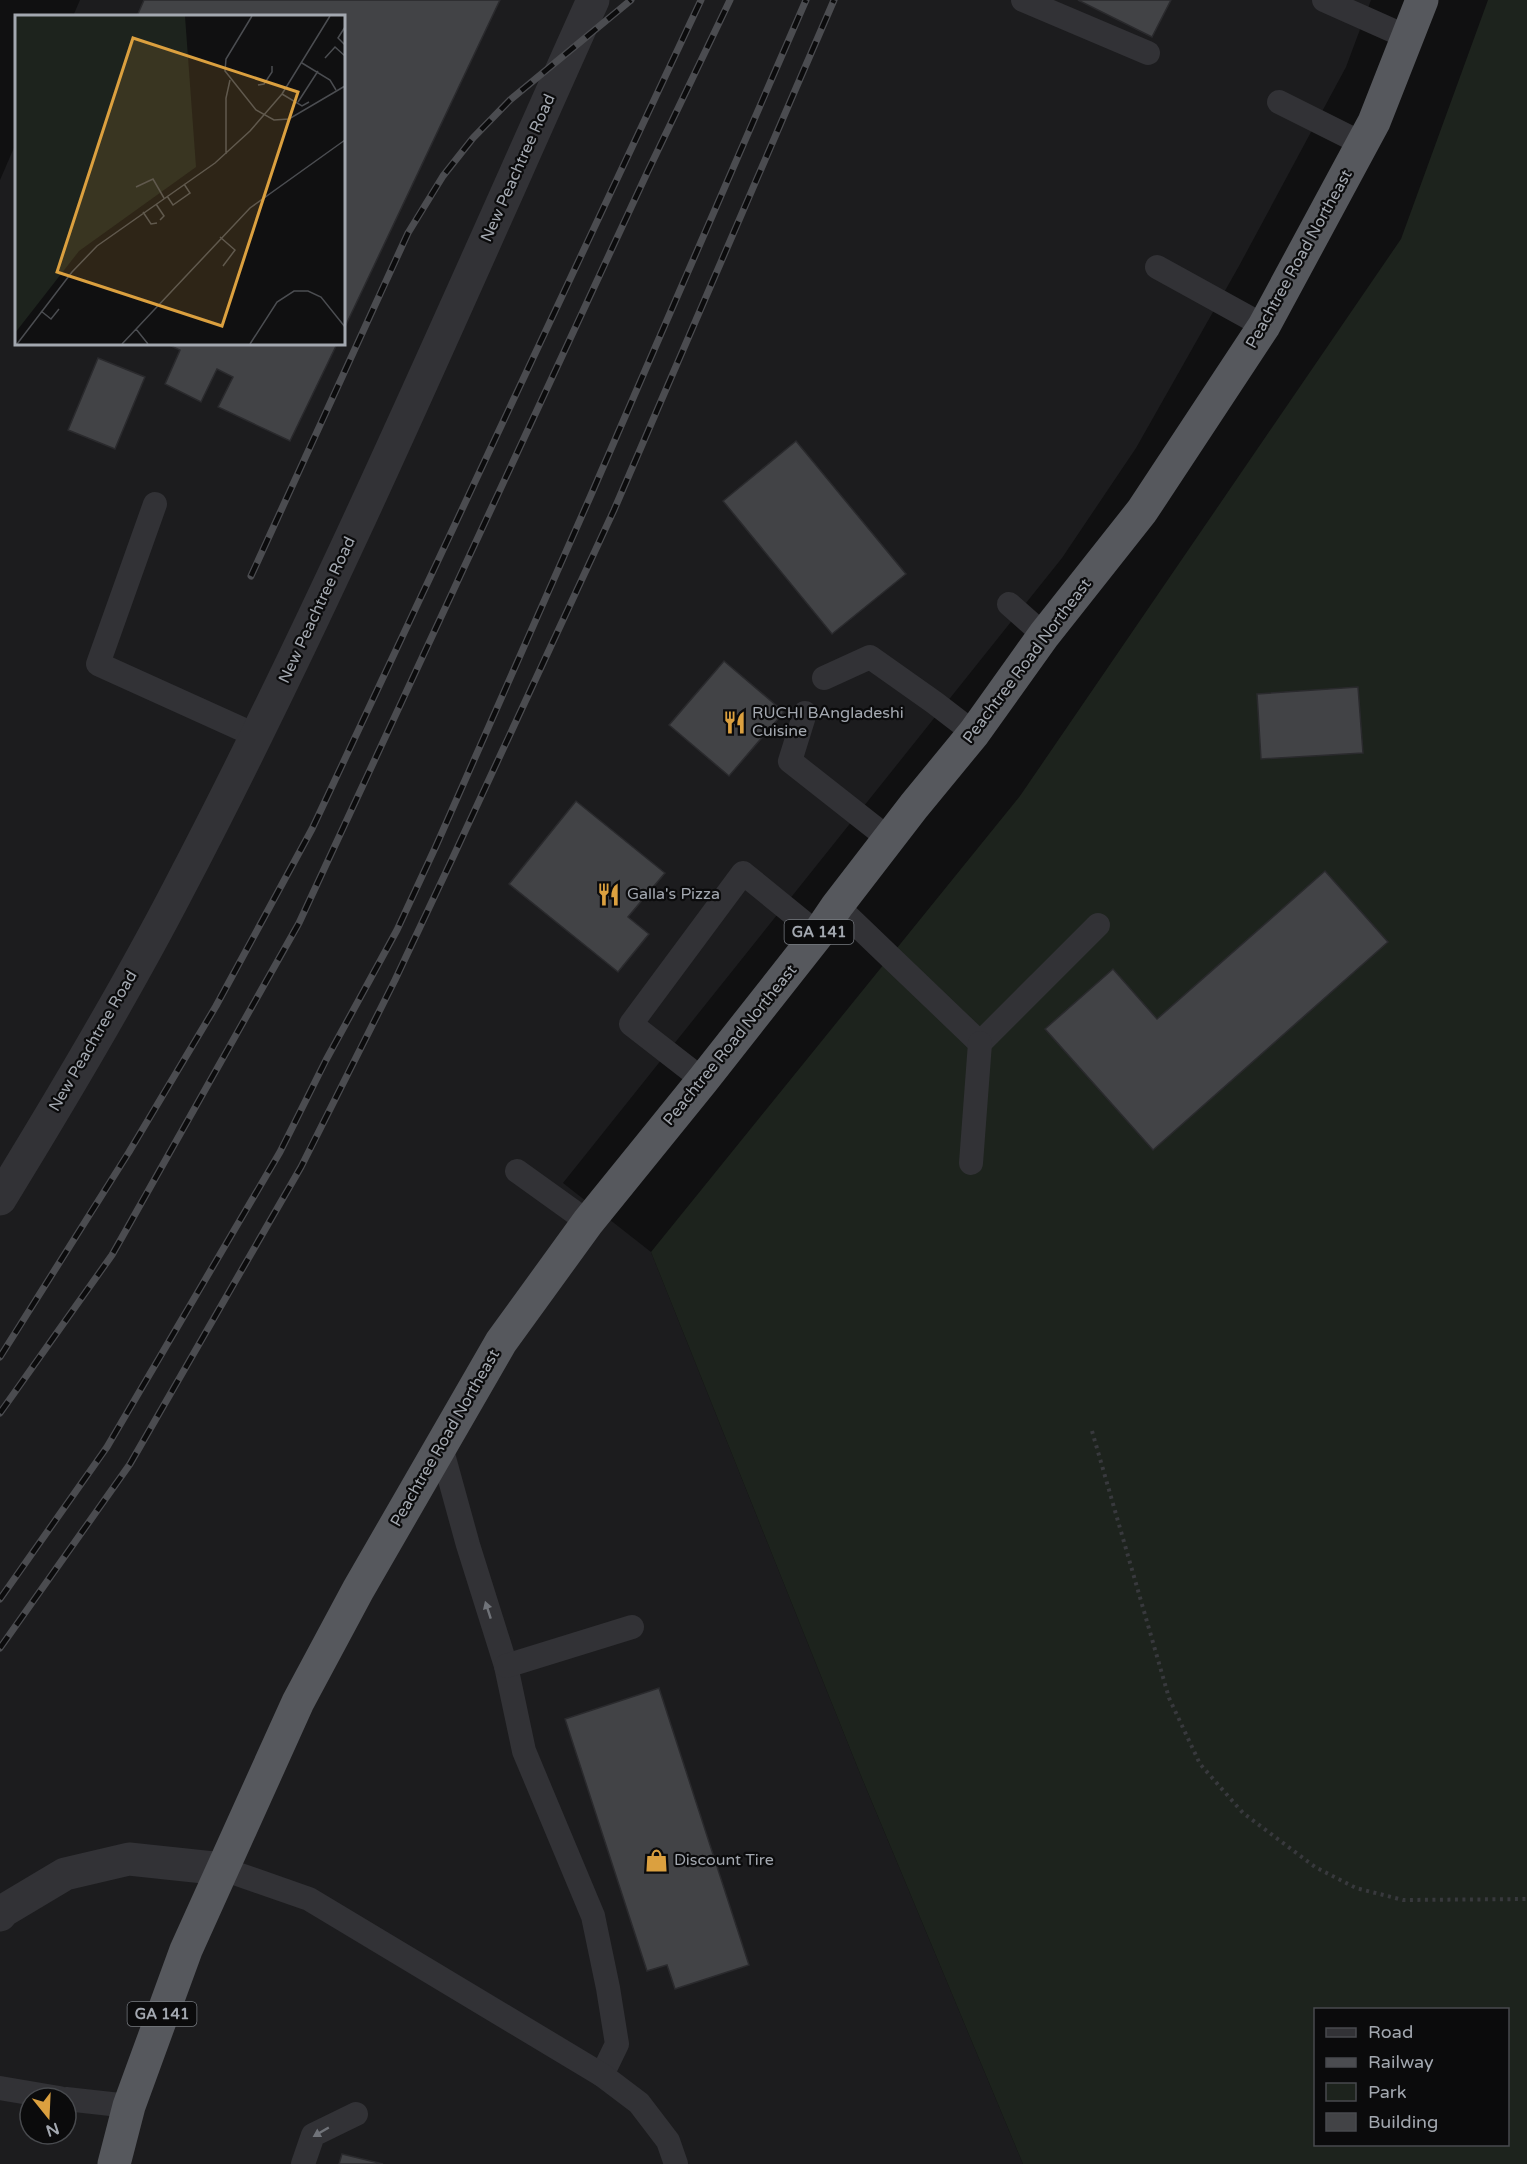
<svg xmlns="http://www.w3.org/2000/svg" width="1527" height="2164" font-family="'Varela Round',sans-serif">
	<rect width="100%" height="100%" fill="#101011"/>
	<path fill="#1c1c1e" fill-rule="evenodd" d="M80 0H1371L1346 67 1239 266 1136 448 1062 558 563 1183 651 1252 859 1771 1023 2164H0V180L16 143V344H344V16H73ZM30 2098H66V2134H30Z"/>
	<path fill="#1d231d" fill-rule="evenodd" d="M1488 0H1527V2164H1023L859 1771 651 1252 1020 796 1401 239ZM1316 2010H1508V2144H1316Z"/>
	<g fill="#424346" stroke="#2a2a2d" stroke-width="1.5">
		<polygon points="144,0 500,0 344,329 344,16 137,16"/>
		<polygon points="1078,0 1171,0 1152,37"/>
		<polygon points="167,344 337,344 290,441 218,407 233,377 217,369 201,402 165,384 180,350"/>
		<polygon points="98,358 145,377 115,449 68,430"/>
		<polygon points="796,441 906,574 832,634 723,501"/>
		<polygon points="724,661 784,712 729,776 669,725"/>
		<polygon points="1358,687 1363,753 1261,759 1257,694"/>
		<polygon points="576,801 665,873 628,917 649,934 618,972 509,884"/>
		<polygon points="1325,871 1388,942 1153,1150 1045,1029 1113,969 1157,1019"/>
		<polygon points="659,1688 749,1965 675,1989 667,1965 647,1971 565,1719"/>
		<polygon points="342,2154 383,2164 339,2164"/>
	</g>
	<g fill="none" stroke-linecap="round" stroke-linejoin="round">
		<polyline stroke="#38393d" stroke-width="4" stroke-dasharray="3 4.5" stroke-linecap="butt" points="1092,1431 1169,1698 1200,1764 1243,1813 1315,1867 1356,1888 1403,1900 1527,1899"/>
		<g stroke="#323236" stroke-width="24">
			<polyline points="1023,0 1148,53"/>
			<polyline points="1324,0 1407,37"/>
			<polyline points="1279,102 1363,144"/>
			<polyline points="1157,267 1264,326"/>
			<polyline points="155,504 98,664 257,736"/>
			<polyline points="1009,604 1044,635"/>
			<polyline points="824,678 870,657 935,703 974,733"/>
			<polyline points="805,713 790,761 889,839"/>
			<polyline points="837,906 980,1043 1098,925"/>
			<polyline points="703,1080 631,1024 743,873 818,934"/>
			<polyline points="971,1163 980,1043"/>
			<polyline points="517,1171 588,1222"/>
			<polyline points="441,1447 468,1545 506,1666 524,1751 593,1916 608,1988 617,2044 602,2075"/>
			<polyline points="506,1666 632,1627"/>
			<polyline points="223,1869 309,1899 602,2075 639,2103 668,2141 676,2164"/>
			<polyline points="0,2088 59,2098"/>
			<polyline points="66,2099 129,2106"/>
			<polyline points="303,2164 313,2135 356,2114"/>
		</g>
		<g stroke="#323236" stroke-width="33">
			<path d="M0 1199C62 1098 123 996 178 890 330 600 459 298 593 0"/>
			<polyline points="0,1915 3,1911 65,1874 129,1859 223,1869"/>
		</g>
		<polyline stroke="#56585d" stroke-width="33" points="114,2164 129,2106 186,1950 298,1702 358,1590 501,1342 588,1222 703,1080 818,934 837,906 914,806 974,733 1044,635 1142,511 1264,326 1374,122 1422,0"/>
		<defs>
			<g id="rail">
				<polyline points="251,576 408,233 443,176 473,138 510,100 631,0"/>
				<polyline points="0,1357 129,1152 216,1006 312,829 701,0"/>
				<polyline points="0,1413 112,1255 299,923 647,173 730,0"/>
				<polyline points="0,1599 107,1447 280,1152 326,1060 397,930 436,846 591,495 806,0"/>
				<polyline points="0,1648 130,1464 301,1167 395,980 454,855 614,510 834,0"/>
			</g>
		</defs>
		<use href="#rail" stroke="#4b4c50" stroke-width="7"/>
		<use href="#rail" stroke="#0b0b0c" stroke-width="4.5" stroke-dasharray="14" stroke-linecap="butt"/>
	</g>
	<defs><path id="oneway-solid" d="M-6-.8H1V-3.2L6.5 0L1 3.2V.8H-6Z" transform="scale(1.5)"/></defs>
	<g fill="#707379">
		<use href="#oneway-solid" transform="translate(488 1610) rotate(-108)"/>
		<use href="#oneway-solid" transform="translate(321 2132) rotate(150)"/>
	</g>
	<defs>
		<symbol id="restaurant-bare" viewBox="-9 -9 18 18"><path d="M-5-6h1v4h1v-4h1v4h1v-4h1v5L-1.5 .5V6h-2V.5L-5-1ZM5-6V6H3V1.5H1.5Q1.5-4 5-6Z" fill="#dba03f" stroke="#0b0b0c" stroke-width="2.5" paint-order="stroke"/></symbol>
		<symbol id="shop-bare" viewBox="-9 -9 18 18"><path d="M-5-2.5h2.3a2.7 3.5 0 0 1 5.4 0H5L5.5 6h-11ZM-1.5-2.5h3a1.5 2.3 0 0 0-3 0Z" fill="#dba03f" stroke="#0b0b0c" stroke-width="2.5" paint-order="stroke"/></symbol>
	</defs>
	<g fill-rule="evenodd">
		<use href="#restaurant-bare" x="718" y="706" width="33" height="33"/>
		<use href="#restaurant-bare" x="592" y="878" width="33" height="33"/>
		<use href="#shop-bare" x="640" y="1844" width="33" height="33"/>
	</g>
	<g text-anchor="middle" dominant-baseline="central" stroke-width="4.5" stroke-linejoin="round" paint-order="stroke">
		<g fill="#0b0b0c" stroke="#75797f" stroke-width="1.5">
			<rect x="784.5" y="920" width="69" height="24" rx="4.5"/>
			<rect x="127.5" y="2002" width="69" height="24" rx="4.5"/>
		</g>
		<g font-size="15" font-weight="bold" fill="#a3a8b0">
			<text x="819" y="932">GA 141</text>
			<text x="162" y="2014">GA 141</text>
		</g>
		<g font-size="16" fill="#a3a8b0" stroke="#0b0b0c">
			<text transform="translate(518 168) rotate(-66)">New Peachtree Road</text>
			<text transform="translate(1299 259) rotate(-61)">Peachtree Road Northeast</text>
			<text transform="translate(317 610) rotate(-65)">New Peachtree Road</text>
			<text transform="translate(1027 661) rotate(-53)">Peachtree Road Northeast</text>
			<text transform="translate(93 1041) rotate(-60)">New Peachtree Road</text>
			<text transform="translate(730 1045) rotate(-51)">Peachtree Road Northeast</text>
			<text transform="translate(445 1438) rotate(-60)">Peachtree Road Northeast</text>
		</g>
		<g font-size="16" fill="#a3a8b0" stroke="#0b0b0c" text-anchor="start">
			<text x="752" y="713">RUCHI BAngladeshi<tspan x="752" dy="18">Cuisine</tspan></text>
			<text x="627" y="894">Galla's Pizza</text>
			<text x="674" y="1860">Discount Tire</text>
		</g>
	</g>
	<g transform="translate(15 15)">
		<rect width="330" height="330" fill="#101011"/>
		<path d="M0 1H170L181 152 64 236 0 318Z" fill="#1d231d"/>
		<path fill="none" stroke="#4b4d51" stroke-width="1.5" d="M237 1 211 44 210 56 241 95 259 105 274 104 330 71M330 12 323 23 330 30M310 43 320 32 330 41M287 48 315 65 321 75M243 70 249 69 257 57V51M267 79 287 91 294 87M283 87 303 56M211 139V83L215 65M121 172 138 164 149 183M152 181 158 190 175 178 169 169M141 189 149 201 145 205M128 197 136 209 142 208M205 222 220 235 208 251M26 296 36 304 44 294M121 314 133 329M2 329 57 257 82 231 200 148 235 116 267 79 315 1M107 329 235 193 330 125M235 329 262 287 279 276H293L306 282 330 312"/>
		<path fill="#dba03f" fill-opacity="0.15" stroke="#dba03f" stroke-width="3" d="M118 23 283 77 207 311 42 257Z"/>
		<rect width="330" height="330" fill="none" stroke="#a3a8b0" stroke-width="3"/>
	</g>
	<rect x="1314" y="2008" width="195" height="138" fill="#0b0b0c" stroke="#484a4e" stroke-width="1.5"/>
	<rect x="1326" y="2028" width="30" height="9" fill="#323236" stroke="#484a4e" stroke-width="1.5"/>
	<text x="1368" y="2038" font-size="18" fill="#a3a8b0">Road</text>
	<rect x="1326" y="2058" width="30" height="9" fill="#4b4c50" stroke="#484a4e" stroke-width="1.5"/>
	<text x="1368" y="2068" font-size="18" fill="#a3a8b0">Railway</text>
	<rect x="1326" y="2083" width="30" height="18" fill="#1d231d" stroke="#484a4e" stroke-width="1.5"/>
	<text x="1368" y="2098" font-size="18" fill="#a3a8b0">Park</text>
	<rect x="1326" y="2113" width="30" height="18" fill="#424346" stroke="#484a4e" stroke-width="1.5"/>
	<text x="1368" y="2128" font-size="18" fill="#a3a8b0">Building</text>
	<g transform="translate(48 2116) rotate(162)"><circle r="28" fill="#0b0b0c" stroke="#484a4e" stroke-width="1.5"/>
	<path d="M0-4.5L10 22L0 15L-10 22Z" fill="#dba03f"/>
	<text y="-9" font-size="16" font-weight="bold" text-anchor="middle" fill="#a3a8b0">N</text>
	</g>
</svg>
